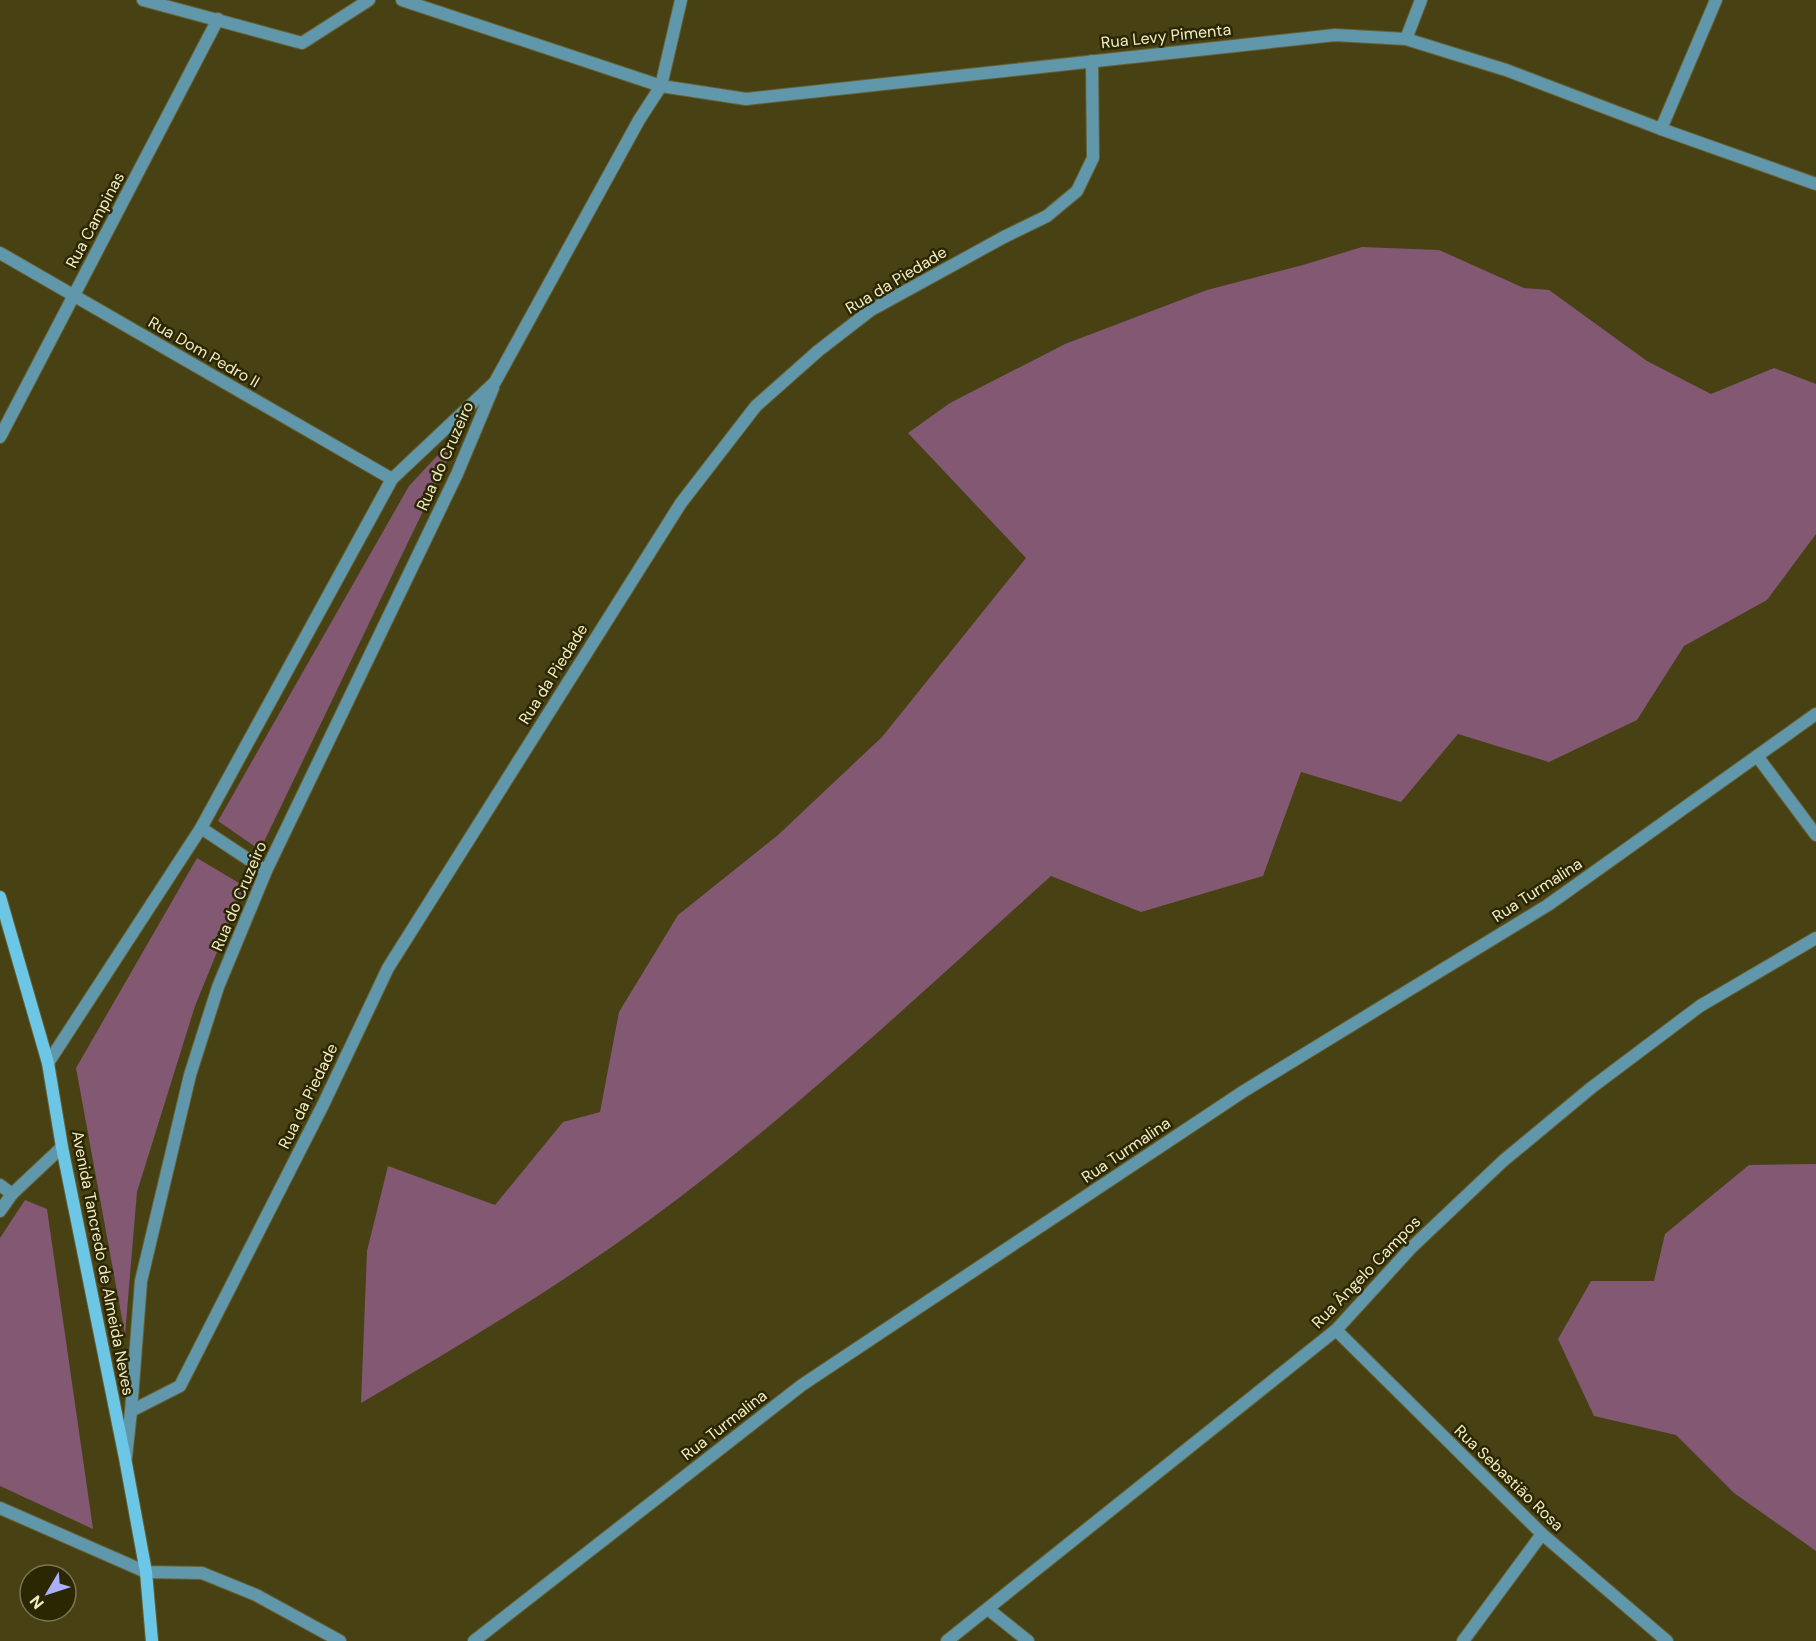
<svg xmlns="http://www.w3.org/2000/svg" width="1816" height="1641" font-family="'DM Sans',sans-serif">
	<rect width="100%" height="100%" fill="#474114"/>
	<g fill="#835873">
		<path d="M1362 247 1439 250 1524 288 1549 290 1647 361 1711 394 1774 368 1816 384V534L1767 600 1684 646 1637 720 1549 762 1458 734 1401 802 1301 772 1263 876 1141 912 1051 876C920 994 791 1116 648 1221 556 1288 459 1346 361 1403L367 1251 388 1166 495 1205 563 1122 600 1112 619 1012 678 915 778 835 882 737 1026 558 908 433 950 403 1065 344 1207 290 1303 265Z"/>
		<polygon points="463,428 260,850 218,821 409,486"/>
		<polygon points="197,858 244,886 195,1006 137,1192 125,1335 76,1068"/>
		<polygon points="1816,1164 1816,1551 1734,1493 1676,1435 1594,1416 1558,1339 1591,1281 1654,1281 1665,1234 1749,1165"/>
		<polygon points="25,1200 47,1209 93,1529 0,1486 0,1238"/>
	</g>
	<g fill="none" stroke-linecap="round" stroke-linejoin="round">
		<defs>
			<g id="service">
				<polyline points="1406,39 1421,0"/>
				<polyline points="0,437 218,19"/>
			</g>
			<g id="minor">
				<polyline points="143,0 302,43 369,0"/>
				<polyline points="402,0 661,86 746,99 1335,35 1406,39 1506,70 1661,129 1816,184"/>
				<polyline points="1661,129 1716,0"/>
				<polyline points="0,253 392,479"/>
				<polyline points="1757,756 1816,835"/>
				<polyline points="201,828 266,871"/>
				<polyline points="48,1063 201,828 392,479 495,382 639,120 661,86 681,0"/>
				<polyline points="0,1185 12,1194"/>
				<polyline points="0,1211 12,1194 62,1147"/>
				<polyline points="1336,1330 1542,1534 1667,1641"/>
				<polyline points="131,1411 180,1386 323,1105 388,968 681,503 756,406 818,351 871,310 1004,237 1047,216 1077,191 1093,158 1092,61"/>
				<polyline points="126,1457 131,1411 141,1281 190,1075 218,987 266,871 457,474 493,388"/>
				<polyline points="0,1508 146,1572 202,1573 256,1595 340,1641"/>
				<polyline points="988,1609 1028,1641"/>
				<polyline points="474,1641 802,1385 1244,1091 1548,905 1816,714"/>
				<polyline points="947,1641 1336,1330 1411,1248 1503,1161 1591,1088 1700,1006 1816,938"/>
				<polyline points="1463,1641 1542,1534"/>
			</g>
			<polyline id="secondary" points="0,897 48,1063 62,1147 125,1458 146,1572 152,1641"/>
		</defs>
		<use href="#service" stroke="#666034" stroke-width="14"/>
		<use href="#minor" stroke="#666034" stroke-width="14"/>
		<use href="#secondary" stroke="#666034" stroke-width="14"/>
		<use href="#service" stroke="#6097aa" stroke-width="12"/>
		<use href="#minor" stroke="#6097aa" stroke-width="12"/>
		<use href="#secondary" stroke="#6cc7e6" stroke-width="12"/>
	</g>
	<g text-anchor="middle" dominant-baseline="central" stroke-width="5" stroke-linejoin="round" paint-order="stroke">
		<g font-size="16" fill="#f1ecc4" stroke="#2c2703">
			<text transform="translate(1166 36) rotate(-6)">Rua Levy Pimenta</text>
			<text transform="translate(95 220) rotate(-62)">Rua Campinas</text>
			<text transform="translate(896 280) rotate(-31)">Rua da Piedade</text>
			<text transform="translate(204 352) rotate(30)">Rua Dom Pedro II</text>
			<text transform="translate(445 456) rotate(-66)">Rua do Cruzeiro</text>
			<text transform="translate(553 674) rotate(-58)">Rua da Piedade</text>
			<text transform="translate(1537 890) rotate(-33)">Rua Turmalina</text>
			<text transform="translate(239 896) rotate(-67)">Rua do Cruzeiro</text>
			<text transform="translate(308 1096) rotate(-64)">Rua da Piedade</text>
			<text transform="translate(1126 1150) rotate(-34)">Rua Turmalina</text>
			<text transform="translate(103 1263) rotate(79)">Avenida Tancredo de Almeida Neves</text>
			<text transform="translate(1366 1272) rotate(-46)">Rua Ângelo Campos</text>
			<text transform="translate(724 1425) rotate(-38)">Rua Turmalina</text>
			<text transform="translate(1509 1478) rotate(44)">Rua Sebastião Rosa</text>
		</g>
	</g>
	<g transform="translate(48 1593) rotate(231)"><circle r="28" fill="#2c2703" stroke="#7b7650" stroke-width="1.5"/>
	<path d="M0-4.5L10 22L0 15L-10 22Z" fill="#acaffb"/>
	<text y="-9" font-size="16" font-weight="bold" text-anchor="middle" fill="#f1ecc4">N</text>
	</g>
</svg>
